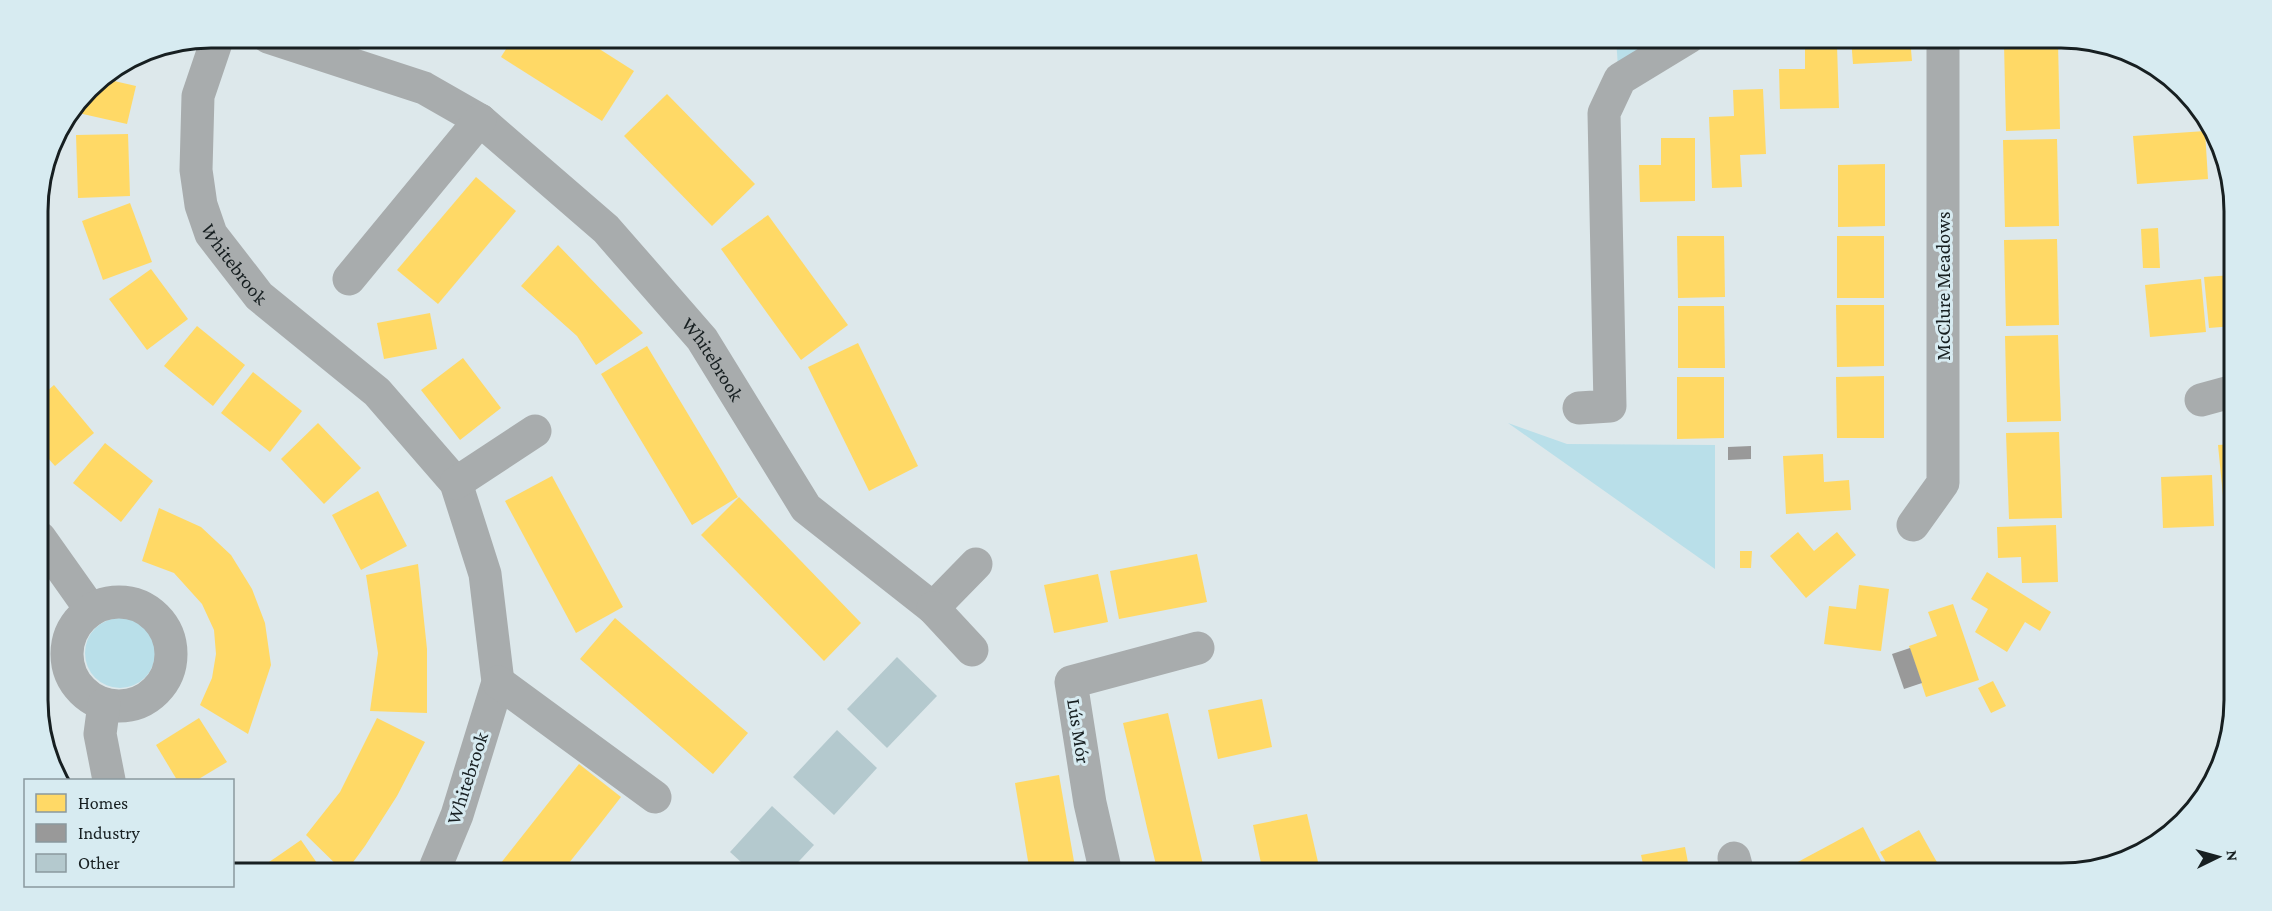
<svg xmlns="http://www.w3.org/2000/svg" width="2272" height="911" font-family="'Crimson Pro',serif">
	<rect width="100%" height="100%" fill="#dde8eb"/>
	<g fill="#b9dfe9">
		<polygon points="1616,37 1664,38 1618,68"/>
		<polygon points="1508,423 1567,444 1715,445 1715,569"/>
		<circle cx="120" cy="653" r="35"/>
	</g>
	<g fill="#ffd966">
		<polygon points="458,38 488,38 482,49"/>
		<polygon points="513,38 582,38 634,71 602,121 501,57"/>
		<polygon points="1851,38 1910,38 1912,61 1853,64"/>
		<polygon points="2058,43 2060,129 2006,131 2004,44"/>
		<polygon points="1805,45 1837,45 1839,108 1780,109 1779,69 1805,69"/>
		<polygon points="101,78 136,86 127,124 74,112 96,81"/>
		<polygon points="1763,89 1766,154 1740,155 1742,187 1712,188 1709,117 1734,116 1733,90"/>
		<polygon points="667,94 755,184 712,226 624,136"/>
		<polygon points="2205,131 2208,179 2137,184 2133,136"/>
		<polygon points="128,134 130,196 78,198 76,135"/>
		<polygon points="1661,138 1695,138 1695,201 1640,202 1639,165 1661,165"/>
		<polygon points="2057,139 2059,226 2005,227 2003,140"/>
		<polygon points="1885,164 1885,226 1838,227 1838,165"/>
		<polygon points="476,177 516,211 438,304 397,270"/>
		<polygon points="130,203 152,262 103,280 82,221"/>
		<polygon points="768,215 848,325 801,360 721,249"/>
		<polygon points="2158,228 2160,268 2143,268 2141,229"/>
		<polygon points="1677,236 1724,236 1725,297 1678,298"/>
		<rect x="1837" y="236" width="47" height="62"/>
		<polygon points="2057,239 2059,325 2006,326 2004,240"/>
		<polygon points="558,245 643,333 596,365 577,336 521,286"/>
		<polygon points="151,269 188,319 147,350 109,299"/>
		<polygon points="2233,275 2233,326 2209,328 2204,277"/>
		<polygon points="2201,279 2206,332 2150,337 2145,285"/>
		<polygon points="1836,305 1884,305 1884,366 1837,367"/>
		<polygon points="1678,306 1724,306 1725,368 1678,368"/>
		<polygon points="430,313 437,349 384,359 377,323"/>
		<polygon points="197,326 245,365 213,406 164,366"/>
		<polygon points="2058,335 2061,421 2007,422 2005,336"/>
		<polygon points="858,343 918,466 869,491 808,367"/>
		<polygon points="647,346 738,497 692,525 601,374"/>
		<polygon points="39,354 48,370 39,374"/>
		<polygon points="463,358 501,408 460,440 421,390"/>
		<polygon points="253,372 302,411 270,452 221,413"/>
		<polygon points="1884,376 1884,438 1837,438 1836,377"/>
		<polygon points="1677,377 1724,377 1724,438 1677,439"/>
		<polygon points="54,385 94,433 55,466 39,448 39,398"/>
		<polygon points="318,423 361,468 324,504 281,459"/>
		<polygon points="2059,432 2062,518 2009,519 2006,433"/>
		<polygon points="105,443 153,481 121,522 73,483"/>
		<polygon points="2234,444 2234,495 2223,496 2218,445"/>
		<polygon points="1823,454 1824,482 1849,480 1851,510 1786,514 1783,456"/>
		<polygon points="2212,475 2214,526 2163,528 2161,477"/>
		<polygon points="552,476 623,607 576,633 505,501"/>
		<polygon points="378,491 407,546 361,570 332,515"/>
		<polygon points="739,497 861,623 824,661 701,535"/>
		<polygon points="159,508 201,527 231,555 252,589 265,623 271,665 248,734 200,705 212,678 216,654 214,630 202,604 174,573 142,561"/>
		<polygon points="2056,525 2058,582 2022,583 2021,557 1998,558 1997,527"/>
		<polygon points="1798,532 1814,551 1837,532 1856,555 1806,598 1770,556"/>
		<polygon points="1740,551 1752,551 1751,568 1740,568"/>
		<polygon points="1197,554 1207,602 1119,619 1110,571"/>
		<polygon points="418,564 427,649 427,713 370,711 378,653 366,575"/>
		<polygon points="1987,572 2051,612 2040,631 2025,622 2007,652 1975,632 1988,609 1971,599"/>
		<polygon points="1098,574 1108,622 1054,633 1044,585"/>
		<polygon points="1859,585 1889,589 1881,651 1824,644 1829,606 1856,609"/>
		<polygon points="1953,604 1979,680 1926,697 1909,646 1937,636 1928,612"/>
		<polygon points="615,618 748,733 713,774 580,659"/>
		<polygon points="1993,681 2006,706 1991,713 1978,688"/>
		<polygon points="1262,699 1272,747 1218,759 1208,710"/>
		<polygon points="1168,713 1193,822 1205,873 1158,873 1148,832 1123,723"/>
		<polygon points="199,718 227,762 197,780 177,780 156,745"/>
		<polygon points="377,718 425,742 397,796 365,846 345,873 306,835 340,792"/>
		<polygon points="579,764 621,797 600,824 561,873 493,873"/>
		<polygon points="1059,775 1076,873 1030,873 1015,783"/>
		<polygon points="1307,814 1318,862 1263,873 1253,825"/>
		<polygon points="1863,827 1884,867 1873,873 1782,873 1781,871"/>
		<polygon points="1919,830 1943,873 1892,873 1880,852"/>
		<polygon points="301,840 324,873 252,873 275,858"/>
		<polygon points="1685,847 1690,873 1645,873 1641,855"/>
	</g>
	<g fill="#999">
		<polygon points="1751,446 1751,459 1728,460 1728,447"/>
		<polygon points="1910,648 1922,683 1904,689 1892,654"/>
	</g>
	<g fill="#b4c9ce">
		<polygon points="897,657 937,696 887,748 847,709"/>
		<polygon points="837,730 877,768 834,815 793,777"/>
		<polygon points="772,806 814,845 788,873 753,873 730,852"/>
	</g>
	<g fill="none" stroke-linecap="round" stroke-linejoin="round">
		<g stroke="#a8acad" stroke-width="33">
			<path id="s1" d="M218 37 198 96 196 170 201 205 211 234 259 296 377 392 456 483 485 574 498 682 457 815 433 873"/>
			<path id="s2" d="M268 37 424 88 480 120 606 229 702 339 806 508 933 608 976 564"/>
			<polyline points="349,279 480,120"/>
			<polyline points="2201,400 2234,391"/>
			<polyline points="1579,408 1610,406 1604,113 1620,79 1689,37"/>
			<polyline points="456,483 535,431"/>
			<polyline points="1913,525 1943,483 1943,37"/>
			<polyline points="40,538 91,610"/>
			<circle cx="119" cy="654" r="52"/>
			<polyline points="933,608 972,650"/>
			<polyline points="498,682 655,797"/>
			<polyline points="104,704 100,734 109,780"/>
			<polyline points="1734,858 1738,873"/>
			<polyline points="1106,873 1090,803 1071,682 1198,648"/>
		</g>
	</g>
	<g text-anchor="middle" dominant-baseline="central" stroke-width="6" stroke-linejoin="round" paint-order="stroke">
		<g font-size="20" fill="#171f21" stroke="#d7ebf1">
			<text stroke="none"><textPath href="#s1" startOffset="240">Whitebrook</textPath></text>
			<text transform="translate(1943 286) rotate(-90)">McClure Meadows</text>
			<text stroke="none"><textPath href="#s2" startOffset="564">Whitebrook</textPath></text>
			<text transform="translate(1079 731) rotate(81)">Lús Mór</text>
			<text transform="translate(467 778) rotate(-72)">Whitebrook</text>
		</g>
	</g>
	<path d="M0 0H2272V911H0ZM211 48H2061A163 163 0 0 1 2224 211V700A163 163 0 0 1 2061 863H211A163 163 0 0 1 48 700V211A163 163 0 0 1 211 48Z" fill="#d7ebf1" fill-rule="evenodd"/>
	<path fill="none" stroke="#171f21" stroke-width="3" d="M211 48H2061A163 163 0 0 1 2224 211V700A163 163 0 0 1 2061 863H211A163 163 0 0 1 48 700V211A163 163 0 0 1 211 48Z"/>
	<rect x="24" y="779" width="210" height="108" fill="#d7ebf1" stroke="#8a999e" stroke-width="1.5"/>
	<rect x="36" y="794" width="30" height="18" fill="#ffd966" stroke="#8a999e" stroke-width="1.5"/>
	<text x="78" y="809" font-size="18" fill="#171f21">Homes</text>
	<rect x="36" y="824" width="30" height="18" fill="#999999" stroke="#8a999e" stroke-width="1.5"/>
	<text x="78" y="839" font-size="18" fill="#171f21">Industry</text>
	<rect x="36" y="854" width="30" height="18" fill="#b4c9ce" stroke="#8a999e" stroke-width="1.5"/>
	<text x="78" y="869" font-size="18" fill="#171f21">Other</text>
	<g transform="translate(2218 857) rotate(85)" stroke="#d7ebf1" stroke-width="4.5" paint-order="stroke">
	<path d="M0-4.5L10 22L0 15L-10 22Z" fill="#171f21"/>
	<text y="-9" font-size="16" font-weight="bold" text-anchor="middle" fill="#171f21">N</text>
	</g>
</svg>
